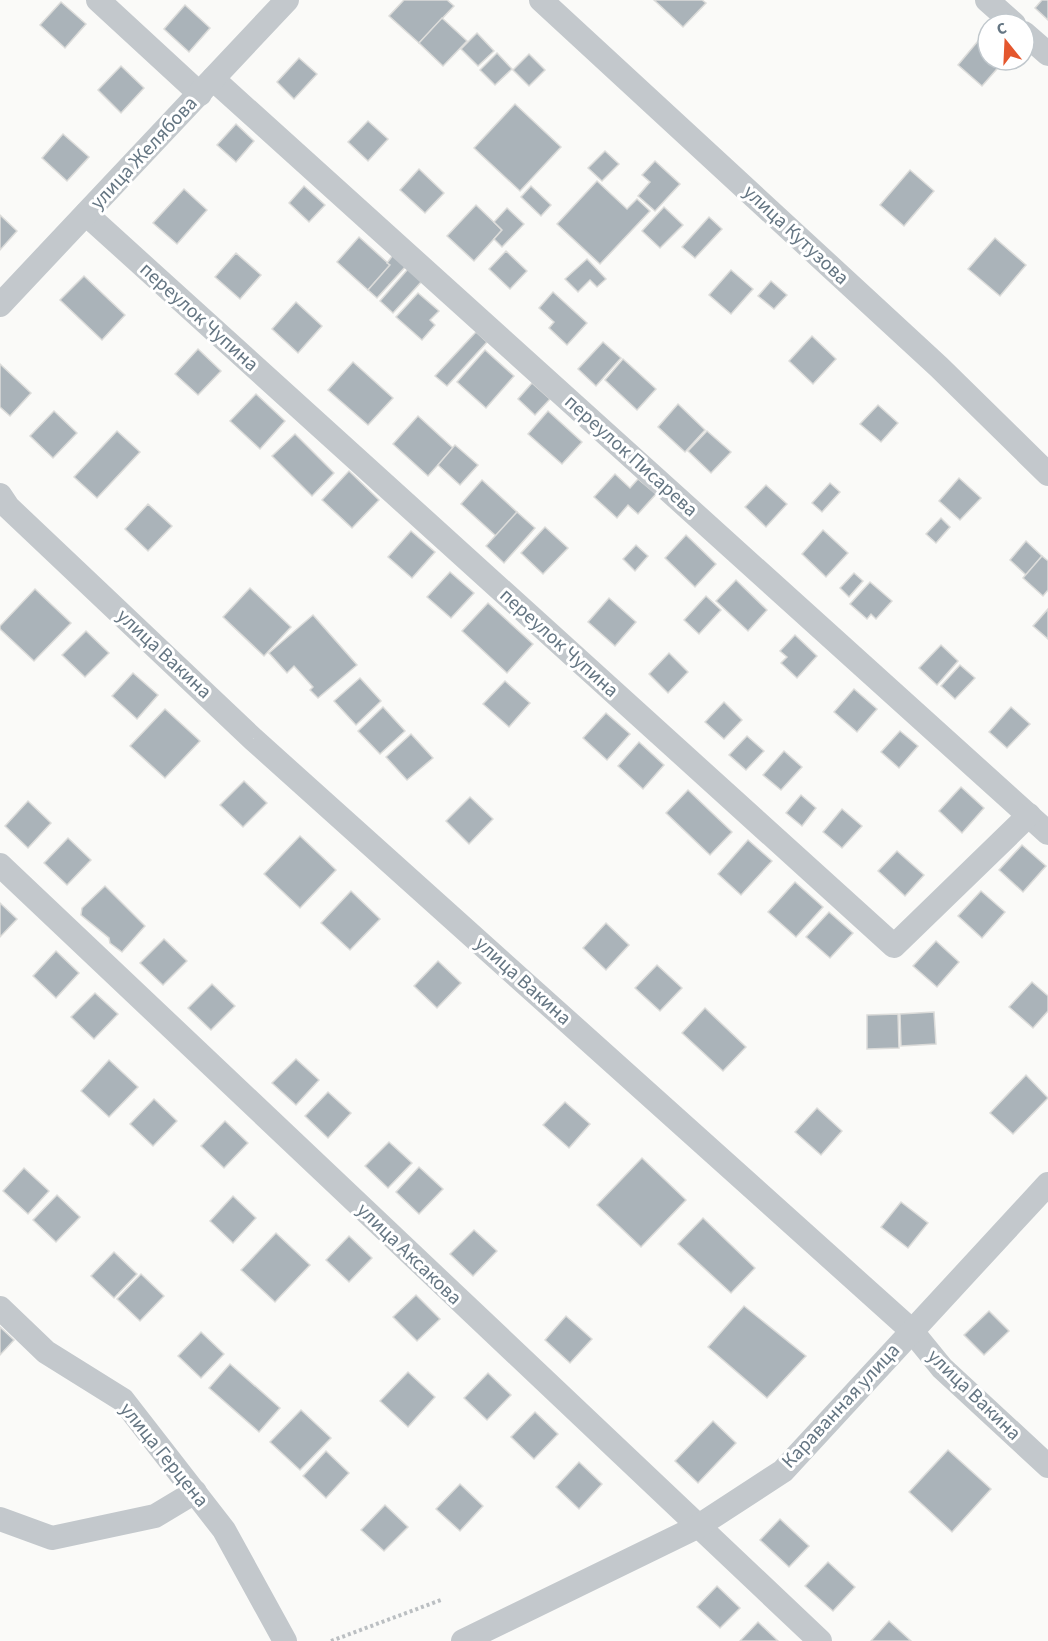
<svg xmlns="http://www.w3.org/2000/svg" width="1048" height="1641" font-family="'Source Sans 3',sans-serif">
	<rect width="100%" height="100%" fill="#fafaf8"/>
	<g fill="#aab3b9" stroke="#dcdcda" stroke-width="1.5">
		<polygon points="404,0 447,0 454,6 419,43 389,16"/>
		<polygon points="654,0 702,0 706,3 683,27"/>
		<polygon points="1042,0 1048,0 1048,20 1035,8"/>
		<polygon points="61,2 86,24 65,48 40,25"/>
		<polygon points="185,5 210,28 189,52 164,29"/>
		<polygon points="442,18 467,41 443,66 419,43"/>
		<polygon points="477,33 494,51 478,66 461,49"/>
		<polygon points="978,41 988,49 988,60 1003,62 982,86 958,65"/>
		<polygon points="497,53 512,69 495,85 480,70"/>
		<polygon points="529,54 545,70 529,86 513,70"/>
		<polygon points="299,58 317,74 294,99 277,82"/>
		<polygon points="121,66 144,88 121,113 98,90"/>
		<polygon points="515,104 561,147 520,191 474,148"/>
		<polygon points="368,121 388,139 368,161 348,142"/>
		<polygon points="236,124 254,141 236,162 217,145"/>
		<polygon points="63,134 89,157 67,181 42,158"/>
		<polygon points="605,151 619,164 602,181 588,168"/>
		<polygon points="655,161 680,184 655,211 638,196 650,182 642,175"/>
		<polygon points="419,169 444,193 425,213 400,190"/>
		<polygon points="910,170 934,191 904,226 880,205"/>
		<polygon points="597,181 627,209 637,199 650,211 600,264 557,224"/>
		<polygon points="304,186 325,205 309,222 289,203"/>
		<polygon points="531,186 551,205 541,216 521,197"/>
		<polygon points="184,189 207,210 177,244 153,223"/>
		<polygon points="476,205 502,230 474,261 447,236"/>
		<polygon points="664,207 683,225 660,248 642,231"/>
		<polygon points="507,208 524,224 502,247 494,239 502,230 494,222"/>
		<polygon points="0,215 17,231 0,250"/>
		<polygon points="709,217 722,229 695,258 682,247"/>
		<polygon points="359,237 390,265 368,290 337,262"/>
		<polygon points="995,238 1026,265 1000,296 968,269"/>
		<polygon points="506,251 527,271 510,289 489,269"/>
		<polygon points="236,253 261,275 240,299 215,277"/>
		<polygon points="393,255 406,266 377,298 368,290 390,265 387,263"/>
		<polygon points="587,259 606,279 597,287 590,280 578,292 565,279"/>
		<polygon points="408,269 422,281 393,313 380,301"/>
		<polygon points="731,270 753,289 731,314 709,295"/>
		<polygon points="84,276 125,315 102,340 60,300"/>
		<polygon points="771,281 787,295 774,309 758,296"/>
		<polygon points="553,292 587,323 567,345 549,328 554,322 539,308"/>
		<polygon points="418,293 439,311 430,320 435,325 422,340 396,317"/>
		<polygon points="296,302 322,326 298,353 272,329"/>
		<polygon points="476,332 487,342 447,386 435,376"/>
		<polygon points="812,336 836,359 813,384 789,361"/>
		<polygon points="603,342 621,358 596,386 578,369"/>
		<polygon points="198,349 221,371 198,395 175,374"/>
		<polygon points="485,350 514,376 486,408 457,382"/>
		<polygon points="623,359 656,389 637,410 605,380"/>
		<polygon points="353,362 393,398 368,425 328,390"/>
		<polygon points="0,364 31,393 10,416 0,407"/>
		<polygon points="532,383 550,399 535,415 518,399"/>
		<polygon points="256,394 285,421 260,449 230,421"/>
		<polygon points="678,404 705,430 685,452 658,427"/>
		<polygon points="878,405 898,423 881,442 860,424"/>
		<polygon points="54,411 77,433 53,458 30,436"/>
		<polygon points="548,411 582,442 562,464 528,434"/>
		<polygon points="418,416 453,448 428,476 393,444"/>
		<polygon points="117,431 140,452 97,498 74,477"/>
		<polygon points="707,431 731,452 711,473 688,451"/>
		<polygon points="295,434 334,473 312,496 272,456"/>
		<polygon points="455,445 478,465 460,485 438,465"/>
		<polygon points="349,471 379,500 352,528 322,500"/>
		<polygon points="615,474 630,488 638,479 656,494 638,514 628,505 617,518 594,497"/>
		<polygon points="959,478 981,498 960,520 939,501"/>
		<polygon points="482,480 517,512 496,536 461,504"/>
		<polygon points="830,483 840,492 822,512 812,503"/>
		<polygon points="766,485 787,504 766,527 745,507"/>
		<polygon points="148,504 172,526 148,551 125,529"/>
		<polygon points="517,512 535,528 504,563 486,546"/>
		<polygon points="941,518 950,527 936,543 926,534"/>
		<polygon points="545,527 568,548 543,574 521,553"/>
		<polygon points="823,530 848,553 826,577 802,554"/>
		<polygon points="411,531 435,552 412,578 388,557"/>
		<polygon points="686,535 716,564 695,587 665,558"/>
		<polygon points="1026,541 1042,556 1026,575 1010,560"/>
		<polygon points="636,545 648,556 635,571 623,559"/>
		<polygon points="1042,556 1048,561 1048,590 1043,596 1023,578"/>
		<polygon points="450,572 474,593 451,618 427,597"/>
		<polygon points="854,573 863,581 849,597 840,588"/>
		<polygon points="736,580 767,610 748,631 716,601"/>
		<polygon points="870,582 892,601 876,619 871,614 867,619 850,604"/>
		<polygon points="250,588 291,627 264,656 223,617"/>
		<polygon points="35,589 71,623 34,661 0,629 0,626"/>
		<polygon points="706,596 721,610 699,634 684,620"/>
		<polygon points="609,598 636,622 615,646 588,622"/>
		<polygon points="488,603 533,644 507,673 462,631"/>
		<polygon points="1048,609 1048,639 1033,626"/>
		<polygon points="313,615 357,665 318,698 310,690 313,687 294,666 287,673 269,653"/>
		<polygon points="86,631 109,653 85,677 62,655"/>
		<polygon points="795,635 817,656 797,678 781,663 787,657 780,651"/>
		<polygon points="941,645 958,661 937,685 919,668"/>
		<polygon points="669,653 688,672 668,693 649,674"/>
		<polygon points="960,665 975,678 955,699 941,686"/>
		<polygon points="133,673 158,695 137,719 112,696"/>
		<polygon points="360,678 381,701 356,725 334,701"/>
		<polygon points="505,681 530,703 509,727 483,704"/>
		<polygon points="854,689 877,709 857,732 834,712"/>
		<polygon points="724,702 742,720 724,739 705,722"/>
		<polygon points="383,707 405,731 380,754 358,731"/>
		<polygon points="1011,707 1030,724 1007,748 989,732"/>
		<polygon points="165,709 200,741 165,778 130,746"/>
		<polygon points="606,713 630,734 607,760 583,738"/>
		<polygon points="900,731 918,746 899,768 881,752"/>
		<polygon points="411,734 433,758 407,780 386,757"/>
		<polygon points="747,736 764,751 746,770 729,755"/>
		<polygon points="639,742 664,765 643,789 618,766"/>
		<polygon points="784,751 802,767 781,790 763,775"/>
		<polygon points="244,781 267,803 243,827 220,805"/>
		<polygon points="961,787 984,808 962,833 939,811"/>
		<polygon points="688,790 732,832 710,855 666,813"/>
		<polygon points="801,795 816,808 802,826 786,813"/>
		<polygon points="470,797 493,819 469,844 446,821"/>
		<polygon points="28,801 51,823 28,848 5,826"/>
		<polygon points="842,809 862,826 842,848 823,832"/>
		<polygon points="300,836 336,870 300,908 264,874"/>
		<polygon points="68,838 91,860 67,885 44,863"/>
		<polygon points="748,840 772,861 741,895 718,874"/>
		<polygon points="1022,845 1046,866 1023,892 999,870"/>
		<polygon points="897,851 924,875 905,896 878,871"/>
		<polygon points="795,882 823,907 796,937 768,912"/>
		<polygon points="105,886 145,926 122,952 110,943 109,938 81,915 82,908"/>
		<polygon points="351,891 380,919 350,950 321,923"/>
		<polygon points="981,891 1005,912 982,938 958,916"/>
		<polygon points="0,903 17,919 0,937"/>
		<polygon points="829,912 853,933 830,958 806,937"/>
		<polygon points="606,923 629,945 606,970 583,948"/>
		<polygon points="164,939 187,961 163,985 140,963"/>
		<polygon points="936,941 959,962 937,987 913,966"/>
		<polygon points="56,951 79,973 56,998 33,976"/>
		<polygon points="438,961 461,983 437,1008 414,986"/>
		<polygon points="657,965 682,988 660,1011 635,988"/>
		<polygon points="1032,982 1048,996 1048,1011 1033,1028 1009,1007"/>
		<polygon points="212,984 235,1006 211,1030 188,1008"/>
		<polygon points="95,993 118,1014 94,1039 71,1017"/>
		<polygon points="705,1008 746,1047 723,1071 682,1033"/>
		<polygon points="934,1012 936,1044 901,1046 900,1014"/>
		<polygon points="898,1014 899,1048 867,1049 867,1015"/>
		<polygon points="296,1059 319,1080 296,1105 272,1083"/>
		<polygon points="109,1060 138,1087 109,1117 81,1091"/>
		<polygon points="1026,1075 1048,1098 1013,1134 990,1113"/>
		<polygon points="328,1092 351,1113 328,1138 305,1116"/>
		<polygon points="154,1099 177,1121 153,1146 130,1124"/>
		<polygon points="565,1102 590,1124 569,1148 543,1125"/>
		<polygon points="817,1108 842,1131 821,1155 795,1132"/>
		<polygon points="225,1121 248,1143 224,1168 201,1146"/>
		<polygon points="389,1142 412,1163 388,1188 365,1166"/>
		<polygon points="642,1158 686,1200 641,1247 597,1205"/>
		<polygon points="419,1167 443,1189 419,1214 396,1192"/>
		<polygon points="24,1168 49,1191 28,1214 3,1191"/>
		<polygon points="57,1195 80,1217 56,1242 33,1220"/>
		<polygon points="233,1196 256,1218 233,1243 210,1221"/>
		<polygon points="901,1202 928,1223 908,1248 881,1227"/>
		<polygon points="703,1218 755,1268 731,1293 678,1244"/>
		<polygon points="474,1230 497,1251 473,1276 450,1254"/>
		<polygon points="276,1233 310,1265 275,1302 241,1270"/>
		<polygon points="349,1236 372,1258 349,1282 326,1260"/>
		<polygon points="114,1252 137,1274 114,1298 91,1276"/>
		<polygon points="141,1274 164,1296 140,1321 117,1299"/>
		<polygon points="416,1295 440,1319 417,1341 393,1317"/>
		<polygon points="744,1306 806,1356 767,1398 708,1347"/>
		<polygon points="989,1311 1009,1331 984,1355 964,1335"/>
		<polygon points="566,1316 592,1339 570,1363 545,1340"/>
		<polygon points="0,1327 14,1340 0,1355"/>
		<polygon points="201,1332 224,1354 201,1378 178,1356"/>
		<polygon points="230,1364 280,1408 259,1432 209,1388"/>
		<polygon points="408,1372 435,1397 408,1427 380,1401"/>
		<polygon points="488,1373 511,1395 487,1420 464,1398"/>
		<polygon points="301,1410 331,1438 300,1470 270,1442"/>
		<polygon points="535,1412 558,1434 534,1459 511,1437"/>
		<polygon points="713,1421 736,1443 698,1483 675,1461"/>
		<polygon points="948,1450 991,1489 952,1532 909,1492"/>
		<polygon points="326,1451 349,1473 326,1498 303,1476"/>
		<polygon points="579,1462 602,1484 579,1509 556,1487"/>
		<polygon points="460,1484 483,1506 460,1531 436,1509"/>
		<polygon points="385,1505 408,1527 384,1551 361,1530"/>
		<polygon points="780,1519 809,1546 789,1567 760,1540"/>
		<polygon points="828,1562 855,1587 833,1611 805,1586"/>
		<polygon points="717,1586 740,1608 720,1628 697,1607"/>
		<polygon points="889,1621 911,1641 871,1641"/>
		<polygon points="758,1622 778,1641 740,1641"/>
	</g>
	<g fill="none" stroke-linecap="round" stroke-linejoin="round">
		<polyline stroke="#bbbfc2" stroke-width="4" stroke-dasharray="3 3" stroke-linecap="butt" points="331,1641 441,1600"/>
		<g stroke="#c3c8cc" stroke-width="24">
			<polyline points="98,0 200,94"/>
			<polyline points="541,0 939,367 1048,474"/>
			<polyline points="987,0 1014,24"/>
			<polyline points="1024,33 1048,54"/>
			<polyline points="213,79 1048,833"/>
			<polyline points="86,214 894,946 1029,815"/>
			<polyline points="0,305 287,0"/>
			<polyline points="0,495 8,507 253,739 911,1330 942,1368 1048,1466"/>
			<polyline points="0,865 820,1641"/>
			<polyline points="0,1308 46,1352 123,1400 224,1530 285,1641"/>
			<polyline points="0,1519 52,1538 155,1516 195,1492"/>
			<polyline points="463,1641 697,1527 783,1471 1048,1184"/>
		</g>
	</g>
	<g text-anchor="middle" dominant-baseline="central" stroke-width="6" stroke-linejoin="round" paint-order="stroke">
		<g font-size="20" fill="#657683" stroke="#fff">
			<text transform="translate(144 153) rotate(-47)">улица Желябова</text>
			<text transform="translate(796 235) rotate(43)">улица Кутузова</text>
			<text transform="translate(199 317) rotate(42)">переулок Чупина</text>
			<text transform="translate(631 456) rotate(42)">переулок Писарева</text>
			<text transform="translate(559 643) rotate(42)">переулок Чупина</text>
			<text transform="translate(164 654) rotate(43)">улица Вакина</text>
			<text transform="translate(523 981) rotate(42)">улица Вакина</text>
			<text transform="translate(409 1254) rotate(44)">улица Аксакова</text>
			<text transform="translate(974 1395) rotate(44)">улица Вакина</text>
			<text transform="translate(841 1406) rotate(-47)">Караванная улица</text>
			<text transform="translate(164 1455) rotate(51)">улица Герцена</text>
		</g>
	</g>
	<g transform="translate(1006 42) rotate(342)"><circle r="28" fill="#ffffff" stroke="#c1c8cd" stroke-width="1.5"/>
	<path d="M0-4.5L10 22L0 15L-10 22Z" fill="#e4572e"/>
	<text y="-9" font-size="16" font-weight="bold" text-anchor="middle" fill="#657683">С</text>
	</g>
</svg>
